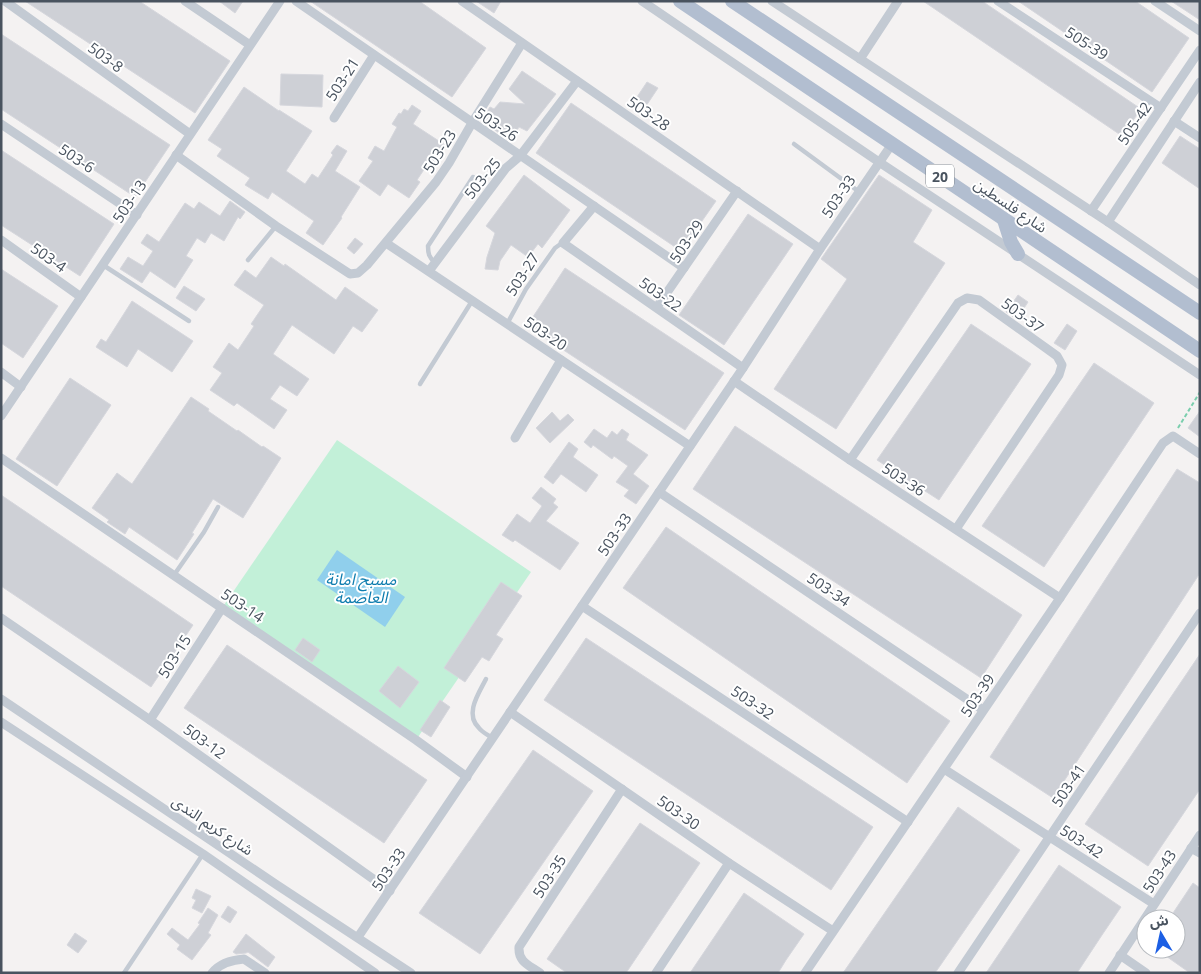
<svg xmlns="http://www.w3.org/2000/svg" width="1201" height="974" font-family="'Open Sans','Noto Sans Arabic',sans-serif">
	<rect width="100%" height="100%" fill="#f4f2f2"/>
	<polygon fill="#c2f0d8" points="337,440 531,572 416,740 222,608"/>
	<polygon fill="#90cfec" points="337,550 405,597 385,627 317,580"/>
	<g fill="#ced0d6" stroke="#d6d7dd">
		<polygon points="25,1 139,1 230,61 195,113"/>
		<polygon points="219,1 243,1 235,13"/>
		<polygon points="310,1 419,1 486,48 452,97"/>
		<polygon points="476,1 501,1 494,13"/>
		<polygon points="923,1 982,1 1141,109 1122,136"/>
		<polygon points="1018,1 1135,1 1189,38 1152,92"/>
		<polygon points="1171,1 1200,1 1200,20"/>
		<polygon points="1,34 170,145 135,197 1,109"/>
		<polygon points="522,71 556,94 527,131 519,127 514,135 509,140 485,123 484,116 490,107 494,109 500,102 525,104 509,89"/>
		<polygon points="281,74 323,75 322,107 280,105"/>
		<polygon points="647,82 658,88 646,106 635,100"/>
		<polygon points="244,87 279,111 279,110 312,131 286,171 305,184 312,174 318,178 333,155 331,153 337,145 347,151 335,171 360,187 341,217 342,218 323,245 306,233 314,221 272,192 268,199 245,185 250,178 217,156 222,149 208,140"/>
		<polygon points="571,103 716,201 681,251 536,153"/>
		<polygon points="412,105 421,111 413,124 445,145 433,165 429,162 417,180 420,182 409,198 388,184 380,196 359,181 373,161 368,158 375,146 384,151 397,127 392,124 399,113 401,114 404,109 408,111"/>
		<polygon points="1180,136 1200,149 1200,189 1162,163"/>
		<polygon points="1,150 114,224 80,276 1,225"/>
		<polygon points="524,175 570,210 542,248 538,244 528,257 511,245 500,261 498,270 485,269 487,257 495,233 486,226"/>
		<polygon points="879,175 932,210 913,242 945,263 836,429 774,389 847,279 821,259"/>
		<polygon points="230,201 245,212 240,219 238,217 224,241 211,233 205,243 197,238 186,256 193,260 175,288 150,271 142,283 120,269 128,257 143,266 153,251 141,243 147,234 159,242 185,203 194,209 199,202 220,216"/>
		<polygon points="748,214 793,244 724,345 679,315"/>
		<polygon points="355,238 363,244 354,254 347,248"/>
		<polygon points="271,257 284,266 285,264 336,300 345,287 378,310 362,332 353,326 334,354 292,325 273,354 309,379 297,396 280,385 270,399 287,410 274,429 237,403 234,406 210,390 222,373 213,367 229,343 238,350 254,326 251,324 264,305 234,285 245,270 256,278"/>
		<polygon points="565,268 724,373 685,430 527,326"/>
		<polygon points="1,269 58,306 23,358 1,343"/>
		<polygon points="184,286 205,299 196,311 176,298"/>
		<polygon points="1018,295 1028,302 1017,319 1006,312"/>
		<polygon points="132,301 193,341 172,372 138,349 127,367 96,347 101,339 106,342"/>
		<polygon points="971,324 1031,364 939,500 877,460"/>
		<polygon points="1067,324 1077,331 1065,350 1054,343"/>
		<polygon points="1094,363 1154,403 1044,567 982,526"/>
		<polygon points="70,378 111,405 57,486 16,459"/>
		<polygon points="191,397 209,409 208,411 237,431 238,430 262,447 263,446 281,458 243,518 213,499 192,533 194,534 177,560 129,527 125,534 107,522 109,520 92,508 117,473 132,484"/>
		<polygon points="1200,411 1200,437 1188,428"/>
		<polygon points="552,412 560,421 568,414 574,420 550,443 536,428"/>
		<polygon points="735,426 1022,615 981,678 693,489"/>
		<polygon points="594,429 607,438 612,431 617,435 622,429 629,434 626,440 648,455 633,474 649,486 636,504 624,496 629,490 616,482 628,466 614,456 612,459 593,445 591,448 584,442"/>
		<polygon points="569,442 578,449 573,457 598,475 586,492 561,474 553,484 544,477"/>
		<polygon points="1177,469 1200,483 1200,573 1053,798 990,757"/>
		<polygon points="541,487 556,499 553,503 558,507 546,521 579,543 560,570 515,540 513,542 502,535 517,514 530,523 542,506 532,498"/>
		<polygon points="1,495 193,625 151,687 1,586"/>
		<polygon points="666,527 950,721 907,783 623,588"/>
		<polygon points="501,582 522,596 496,635 503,639 489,661 482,657 465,682 444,668"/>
		<polygon points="303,638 320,650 312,662 295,650"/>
		<polygon points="586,638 873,827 831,890 544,700"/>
		<polygon points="227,645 427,780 384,843 184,708"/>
		<polygon points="1200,654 1200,789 1148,866 1085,824"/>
		<polygon points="398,666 419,682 400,708 379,691"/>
		<polygon points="440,700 450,707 431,737 420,730"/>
		<polygon points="533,750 593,791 480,954 419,913"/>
		<polygon points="958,807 1020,850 942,963 935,973 843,973"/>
		<polygon points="640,823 700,863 626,973 567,973 547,959"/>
		<polygon points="1059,865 1121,907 1102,935 1077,973 986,973"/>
		<polygon points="1193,883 1200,888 1200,973 1190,973 1156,949 1176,949 1176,919 1169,919"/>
		<polygon points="196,889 211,896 202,913 192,908 196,900 192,898"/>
		<polygon points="744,893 804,934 786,960 778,973 690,973"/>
		<polygon points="228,906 237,912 230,923 221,917"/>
		<polygon points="208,908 218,915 208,933 211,935 192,960 177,949 180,945 167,934 172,928 188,940 200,924 198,923"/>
		<polygon points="75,933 87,941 78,953 67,945"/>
		<polygon points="246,934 275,957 268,967 248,952 246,953 236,954 233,952"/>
	</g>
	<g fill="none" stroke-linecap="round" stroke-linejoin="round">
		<polyline stroke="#7acead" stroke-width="2" stroke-dasharray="4 2.5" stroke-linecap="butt" points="1178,428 1200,392"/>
		<g stroke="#c3cad3" stroke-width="4.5">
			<polyline points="794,144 858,191"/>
			<polyline points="248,260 276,226"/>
			<path d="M435 263C429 257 428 254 428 246L473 177"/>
			<polyline points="103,265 189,321"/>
			<polyline points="507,324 526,289 555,248 562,243"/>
			<polyline points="420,384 472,301"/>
			<polyline points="174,575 204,532 218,507"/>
			<path d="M486 679C479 693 464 714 479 728 482 732 488 735 492 738"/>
			<polyline points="124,973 203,854"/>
		</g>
		<g stroke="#c3cad3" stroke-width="9">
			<polyline points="5,1 190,134"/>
			<polyline points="185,1 250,45"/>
			<polyline points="296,1 684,268"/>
			<polyline points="462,1 820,249"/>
			<polyline points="642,1 879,162 1200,375"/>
			<polyline points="772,1 1108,222 1200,285"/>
			<polyline points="998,1 1161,108"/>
			<polyline points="1155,1 1200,31"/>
			<polyline points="860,59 898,1"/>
			<polyline points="334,118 374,55"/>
			<polyline points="1174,121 1200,138"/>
			<polyline points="1,124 137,215"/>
			<polyline points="176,155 276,226 350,274 358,273 367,265 436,182 449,163 472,123 522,43"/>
			<polyline points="594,206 563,243 743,368"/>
			<polyline points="1091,211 1200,50"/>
			<polyline points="1108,222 1200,82"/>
			<polyline points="1,240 81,297"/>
			<polyline points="386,243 690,446"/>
			<polyline points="429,271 506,168 520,156 577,81"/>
			<polyline points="657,307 737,191"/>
			<polyline points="1,372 21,387"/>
			<polyline points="734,381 850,460 1060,598"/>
			<polyline points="1,416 280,1"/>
			<polyline points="515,438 561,360"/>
			<polyline points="1,458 416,740 467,777"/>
			<polyline points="850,460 958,303 967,298 979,300 1057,356 1062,365 1059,375 956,529"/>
			<polyline points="659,492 983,710"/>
			<polyline points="582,606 908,822"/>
			<polyline points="1,618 150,720 390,891"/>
			<polyline points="1,699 277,885 411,973"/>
			<polyline points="510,712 729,863 833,931"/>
			<polyline points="150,720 222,608"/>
			<polyline points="1,722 203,854 375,973"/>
			<polyline points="944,769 1154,904"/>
			<polyline points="1191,848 1200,853"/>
			<polyline points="358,937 743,368 820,249 892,144"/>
			<polyline points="1120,955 1146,973"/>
			<path d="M212 973C220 963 231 960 244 959L265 973"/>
			<path d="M540 973C529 965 518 962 519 947L622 789"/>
			<polyline points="656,973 729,863"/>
			<polyline points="805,973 1060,598 1163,443 1173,436 1200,454"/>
			<polyline points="958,973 1200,613"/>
			<polyline points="1109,973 1200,835"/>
		</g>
		<g stroke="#b2bed0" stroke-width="14">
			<polyline points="680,1 1200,351"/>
			<polyline points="732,1 1200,313"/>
			<polyline points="1004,220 1011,242 1018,254"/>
		</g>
	</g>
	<g text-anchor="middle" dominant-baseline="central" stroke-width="4" stroke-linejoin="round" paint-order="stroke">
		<rect fill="#fff" stroke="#80878f" stroke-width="1" x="926" y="164.5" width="28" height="23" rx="4"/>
		<g font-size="14" font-weight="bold" fill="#49535f">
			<text x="940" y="176">20</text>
		</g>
		<g font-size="15" fill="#49535f" stroke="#fff">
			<text transform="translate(1087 43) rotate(33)">505-39</text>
			<text transform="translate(106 57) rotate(36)">503-8</text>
			<text transform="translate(342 79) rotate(-57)">503-21</text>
			<text transform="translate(649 113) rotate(35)">503-28</text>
			<text transform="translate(1134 123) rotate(-56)">505-42</text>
			<text transform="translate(497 124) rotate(34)">503-26</text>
			<text transform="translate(439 151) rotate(-58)">503-23</text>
			<text transform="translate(77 158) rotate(34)">503-6</text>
			<text transform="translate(482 178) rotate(-51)">503-25</text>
			<text transform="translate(838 196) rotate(-56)">503-33</text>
			<text transform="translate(129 201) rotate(-56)">503-13</text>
			<text transform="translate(1011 205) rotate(34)">شارع فلسطين</text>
			<text transform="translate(686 241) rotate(-56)">503-29</text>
			<text transform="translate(49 257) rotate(35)">503-4</text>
			<text transform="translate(522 274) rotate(-57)">503-27</text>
			<text transform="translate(661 294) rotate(35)">503-22</text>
			<text transform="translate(1023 315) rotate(36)">503-37</text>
			<text transform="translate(546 333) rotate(34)">503-20</text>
			<text transform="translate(904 479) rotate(33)">503-36</text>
			<text transform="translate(614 534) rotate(-56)">503-33</text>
			<text transform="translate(829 589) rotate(34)">503-34</text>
			<text transform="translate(243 605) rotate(34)">503-14</text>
			<text transform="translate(174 656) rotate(-58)">503-15</text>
			<text transform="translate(977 695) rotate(-56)">503-39</text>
			<text transform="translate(753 702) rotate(34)">503-32</text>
			<text transform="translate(205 741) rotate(36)">503-12</text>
			<text transform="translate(1068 785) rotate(-56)">503-41</text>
			<text transform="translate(679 812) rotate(35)">503-30</text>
			<text transform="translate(213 825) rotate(34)">شارع كريم الندى</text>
			<text transform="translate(1082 841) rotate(33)">503-42</text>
			<text transform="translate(388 869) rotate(-56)">503-33</text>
			<text transform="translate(1159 871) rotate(-57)">503-43</text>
			<text transform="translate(549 876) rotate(-57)">503-35</text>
		</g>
		<g font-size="16" font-style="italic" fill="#0e7cae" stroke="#fff">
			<text x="361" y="579">مسبح امانة<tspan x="361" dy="18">العاصمة</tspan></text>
		</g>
	</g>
	<rect width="1201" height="974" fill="none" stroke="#49535f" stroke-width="5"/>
	<g transform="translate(1161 934) rotate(351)"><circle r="24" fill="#ffffff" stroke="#b6babf"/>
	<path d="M0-4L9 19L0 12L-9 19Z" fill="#1c5fe4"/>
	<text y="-8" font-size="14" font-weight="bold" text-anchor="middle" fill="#49535f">ش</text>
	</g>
</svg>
